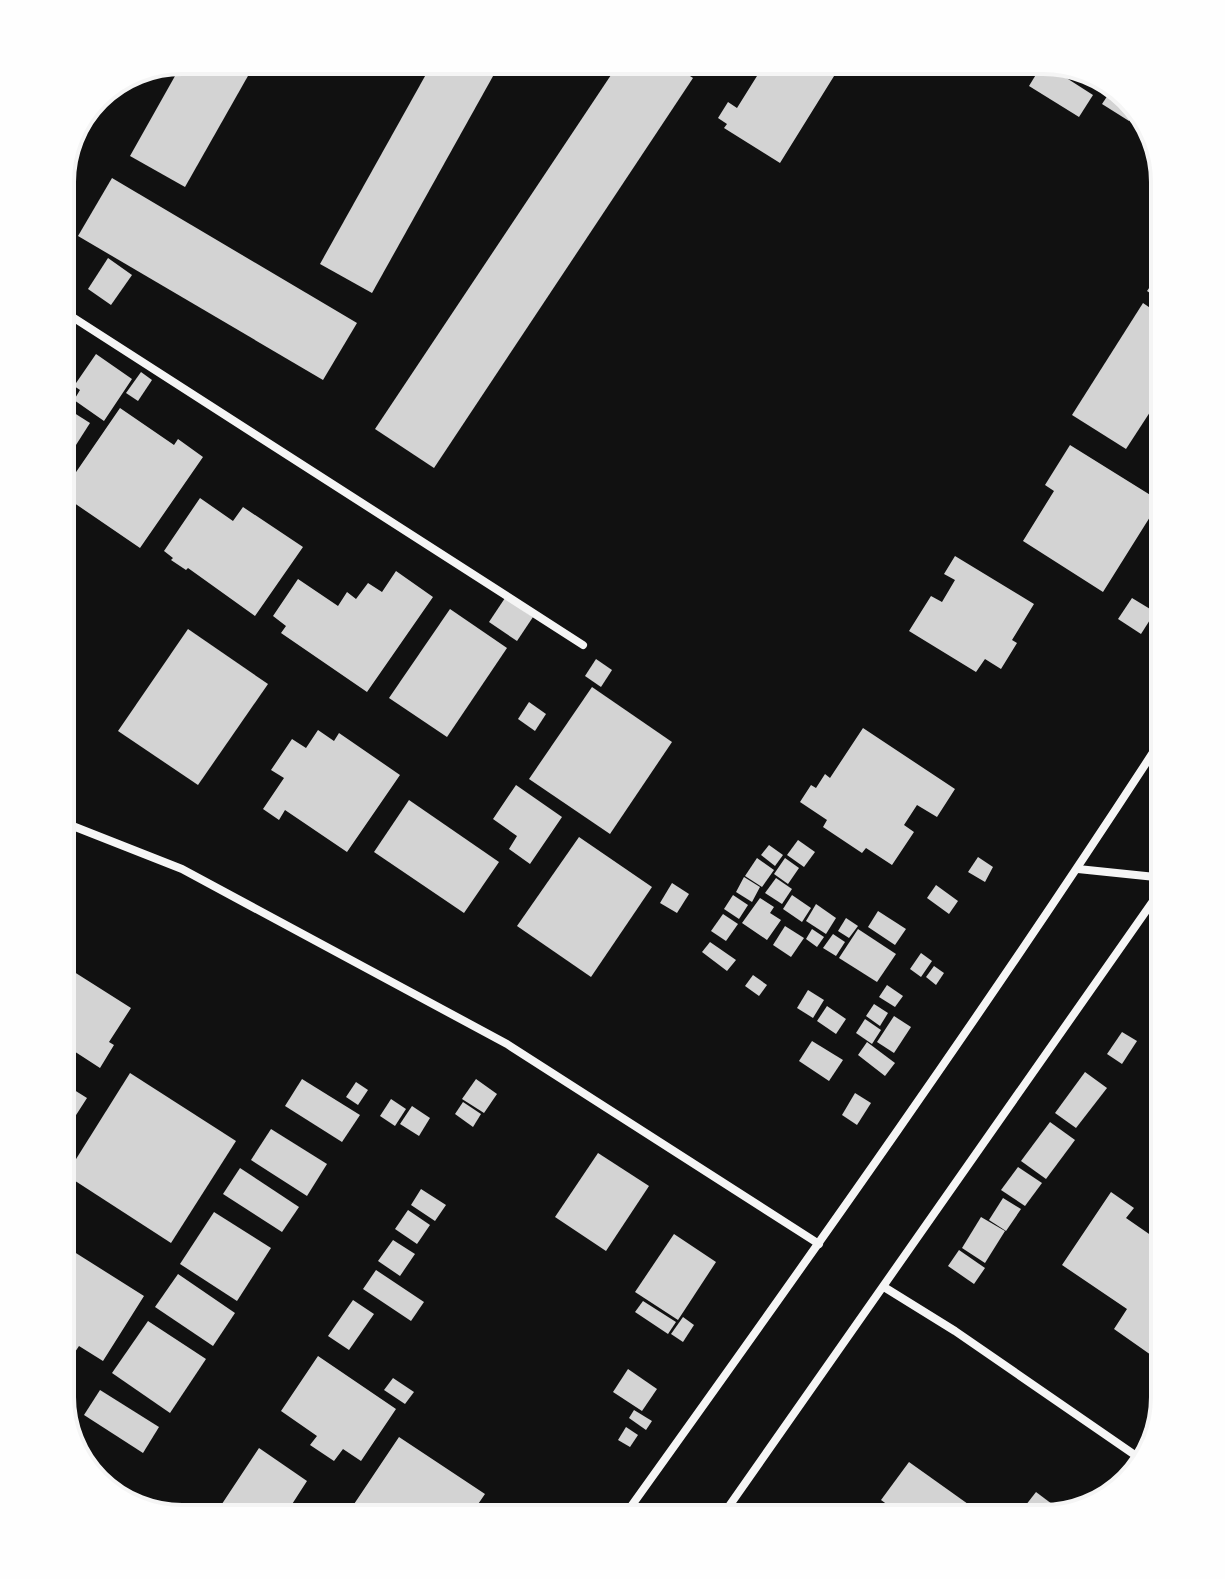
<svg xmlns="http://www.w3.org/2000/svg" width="1225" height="1579" font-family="Inter,sans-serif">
	<rect width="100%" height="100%" fill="#111"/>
	<g fill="#d3d3d3">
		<polygon points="184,60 257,60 185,187 130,156"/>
		<polygon points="434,60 502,60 372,293 320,264"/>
		<polygon points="621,60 666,60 693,78 434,468 375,429"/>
		<polygon points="767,60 844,60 780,163 724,128 727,124 718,118 728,102 737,108"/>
		<polygon points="1043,63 1093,95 1079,117 1029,86"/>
		<polygon points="1114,86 1138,108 1129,121 1102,104"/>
		<polygon points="112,178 357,323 323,380 78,236"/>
		<polygon points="108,258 132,275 111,305 88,289"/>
		<polygon points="1165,265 1165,303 1147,291"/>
		<polygon points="1143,303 1165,318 1165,389 1126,449 1072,415"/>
		<polygon points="96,354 132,379 104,421 74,400 80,390 74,386"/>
		<polygon points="141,372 152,380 138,401 126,393"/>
		<polygon points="60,404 90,423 60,470"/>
		<polygon points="120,408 174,445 178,439 203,457 140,548 61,494"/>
		<polygon points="1070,445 1160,501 1103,592 1023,541 1054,491 1045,485"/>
		<polygon points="200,498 233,521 243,507 303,547 255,616 188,568 186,570 171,560 173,558 164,551"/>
		<polygon points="955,556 1034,604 1012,640 1017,643 1001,669 985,659 976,672 909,631 931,596 942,602 955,580 944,574"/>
		<polygon points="396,571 433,597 367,692 281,633 286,626 273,616 298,579 338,606 347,592 356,599 368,583 382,592"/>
		<polygon points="505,598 533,617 517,641 489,622"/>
		<polygon points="1132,598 1155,612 1141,634 1118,619"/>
		<polygon points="450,609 507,648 447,737 389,698"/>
		<polygon points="188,629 268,684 198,785 118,731"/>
		<polygon points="596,659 612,670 601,687 585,676"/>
		<polygon points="592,687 672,742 610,834 529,779"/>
		<polygon points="529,702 546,714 535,731 518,719"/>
		<polygon points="863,728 955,789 937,817 917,805 904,825 914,832 892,865 866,848 862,853 823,827 827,820 800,802 811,785 816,788 825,774 830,778"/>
		<polygon points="318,730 334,741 339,733 400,775 347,852 285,810 279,820 263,809 284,778 271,770 292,739 306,748"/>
		<polygon points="516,785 562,817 530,864 509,849 517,836 493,819"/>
		<polygon points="409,800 499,862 464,913 374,852"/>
		<polygon points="579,837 652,887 591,977 517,926"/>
		<polygon points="798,840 815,852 804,867 787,855"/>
		<polygon points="769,845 783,855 775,866 761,855"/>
		<polygon points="978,857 993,867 985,882 968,872"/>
		<polygon points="757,858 774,870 762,887 745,876"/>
		<polygon points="785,858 799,868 788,884 774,874"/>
		<polygon points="744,877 760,887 752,902 736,892"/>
		<polygon points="776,878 792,889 782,904 765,893"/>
		<polygon points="672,883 689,894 677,913 660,903"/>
		<polygon points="936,885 958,901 949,914 927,898"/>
		<polygon points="733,895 748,905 739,919 724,909"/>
		<polygon points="792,895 811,908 802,922 783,909"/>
		<polygon points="760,898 774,907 770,913 781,920 767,940 742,923"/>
		<polygon points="816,904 836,918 826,934 806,921"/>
		<polygon points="878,911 906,929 895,945 868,927"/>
		<polygon points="723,914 738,924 726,941 711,931"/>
		<polygon points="846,918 858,926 849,938 838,931"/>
		<polygon points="785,926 804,938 791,957 773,945"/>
		<polygon points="812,929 824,937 817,947 806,939"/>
		<polygon points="858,929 896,954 877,982 839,958"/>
		<polygon points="833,934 845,942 836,956 823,948"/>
		<polygon points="710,942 736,960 727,971 702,952"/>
		<polygon points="921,953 932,961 921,977 910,969"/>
		<polygon points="60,963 131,1008 109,1042 114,1045 100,1068 60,1042"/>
		<polygon points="934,966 944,973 936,985 926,977"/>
		<polygon points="753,975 767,985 759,996 745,986"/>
		<polygon points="887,985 903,996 895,1007 879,997"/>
		<polygon points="808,990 824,1000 813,1018 797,1008"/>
		<polygon points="874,1004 888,1013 880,1026 866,1016"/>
		<polygon points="827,1006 846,1019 836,1034 817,1021"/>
		<polygon points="894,1016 911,1027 894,1053 877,1042"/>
		<polygon points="865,1019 881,1030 872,1044 856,1033"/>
		<polygon points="1122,1032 1137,1041 1122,1064 1107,1054"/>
		<polygon points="812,1041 843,1060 829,1081 799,1061"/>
		<polygon points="867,1042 895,1063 885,1076 858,1055"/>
		<polygon points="1085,1072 1107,1088 1076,1128 1055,1113"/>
		<polygon points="60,1073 74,1082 71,1088 87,1098 60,1140"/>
		<polygon points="130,1073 236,1141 171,1243 66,1175"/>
		<polygon points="302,1079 360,1115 342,1142 285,1106"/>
		<polygon points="476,1079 497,1094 484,1113 462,1099"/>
		<polygon points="356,1082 368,1090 358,1105 346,1097"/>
		<polygon points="855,1093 871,1103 857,1125 842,1115"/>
		<polygon points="391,1099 406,1109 395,1126 380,1116"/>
		<polygon points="463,1102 481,1114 473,1127 455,1114"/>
		<polygon points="412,1106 430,1118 419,1136 400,1124"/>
		<polygon points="1050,1122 1075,1140 1046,1179 1021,1161"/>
		<polygon points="271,1129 327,1164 307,1196 251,1160"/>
		<polygon points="598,1153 649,1186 606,1251 555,1217"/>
		<polygon points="1018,1167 1042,1183 1025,1206 1001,1190"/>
		<polygon points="240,1168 299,1207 282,1232 223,1194"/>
		<polygon points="421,1189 446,1205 435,1221 411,1205"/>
		<polygon points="1111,1192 1134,1208 1126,1218 1165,1245 1165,1334 1151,1355 1114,1329 1127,1309 1062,1265"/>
		<polygon points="1003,1198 1021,1209 1006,1231 989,1220"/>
		<polygon points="408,1210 430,1225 417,1244 395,1229"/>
		<polygon points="214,1212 271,1248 237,1301 180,1264"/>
		<polygon points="981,1217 1005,1231 985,1263 962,1248"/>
		<polygon points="674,1234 716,1262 678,1320 635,1292"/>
		<polygon points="393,1240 415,1254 400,1276 378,1261"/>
		<polygon points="60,1243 144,1296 103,1361 79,1346 73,1355 60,1347"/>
		<polygon points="959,1250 985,1268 974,1284 948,1266"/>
		<polygon points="376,1270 424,1302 411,1321 363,1289"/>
		<polygon points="178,1274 235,1313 213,1346 155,1307"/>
		<polygon points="353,1300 374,1314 349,1350 328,1336"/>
		<polygon points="643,1301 676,1322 668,1334 635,1312"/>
		<polygon points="683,1317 694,1325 683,1342 671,1334"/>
		<polygon points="148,1321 206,1359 170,1413 112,1373"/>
		<polygon points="318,1356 396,1409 361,1461 343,1449 334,1461 310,1445 317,1436 281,1411"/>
		<polygon points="628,1369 657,1389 642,1411 613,1392"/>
		<polygon points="393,1378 414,1392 405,1404 384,1390"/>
		<polygon points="100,1390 159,1427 143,1453 84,1415"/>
		<polygon points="634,1410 652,1421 646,1430 629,1418"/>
		<polygon points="626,1427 638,1435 630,1447 618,1440"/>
		<polygon points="399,1437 485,1494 472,1513 481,1519 344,1519"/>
		<polygon points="259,1448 307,1481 287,1512 298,1519 212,1519"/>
		<polygon points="909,1462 975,1509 968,1519 907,1519 881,1500"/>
		<polygon points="1036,1492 1064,1513 1044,1519 1015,1519"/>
	</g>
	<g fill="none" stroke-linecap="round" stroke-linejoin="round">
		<g stroke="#f5f5f5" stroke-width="8">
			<polyline points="60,309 583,645"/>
			<polyline points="60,821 182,869 507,1044 819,1244"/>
			<polyline points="1078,869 1165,878"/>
			<polyline points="884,1287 955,1331 1145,1462"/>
			<path d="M622 1519C807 1261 992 1001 1165 734"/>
			<polyline points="720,1519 1165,884"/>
		</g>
	</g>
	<path d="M0 0H1225V1579H0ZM182 74H1043A108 108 0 0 1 1151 182V1397A108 108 0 0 1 1043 1505H182A108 108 0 0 1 74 1397V182A108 108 0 0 1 182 74Z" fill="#fefefe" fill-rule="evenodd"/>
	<path fill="none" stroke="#f5f5f5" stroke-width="4" d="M182 74H1043A108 108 0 0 1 1151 182V1397A108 108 0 0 1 1043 1505H182A108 108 0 0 1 74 1397V182A108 108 0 0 1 182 74Z"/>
</svg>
